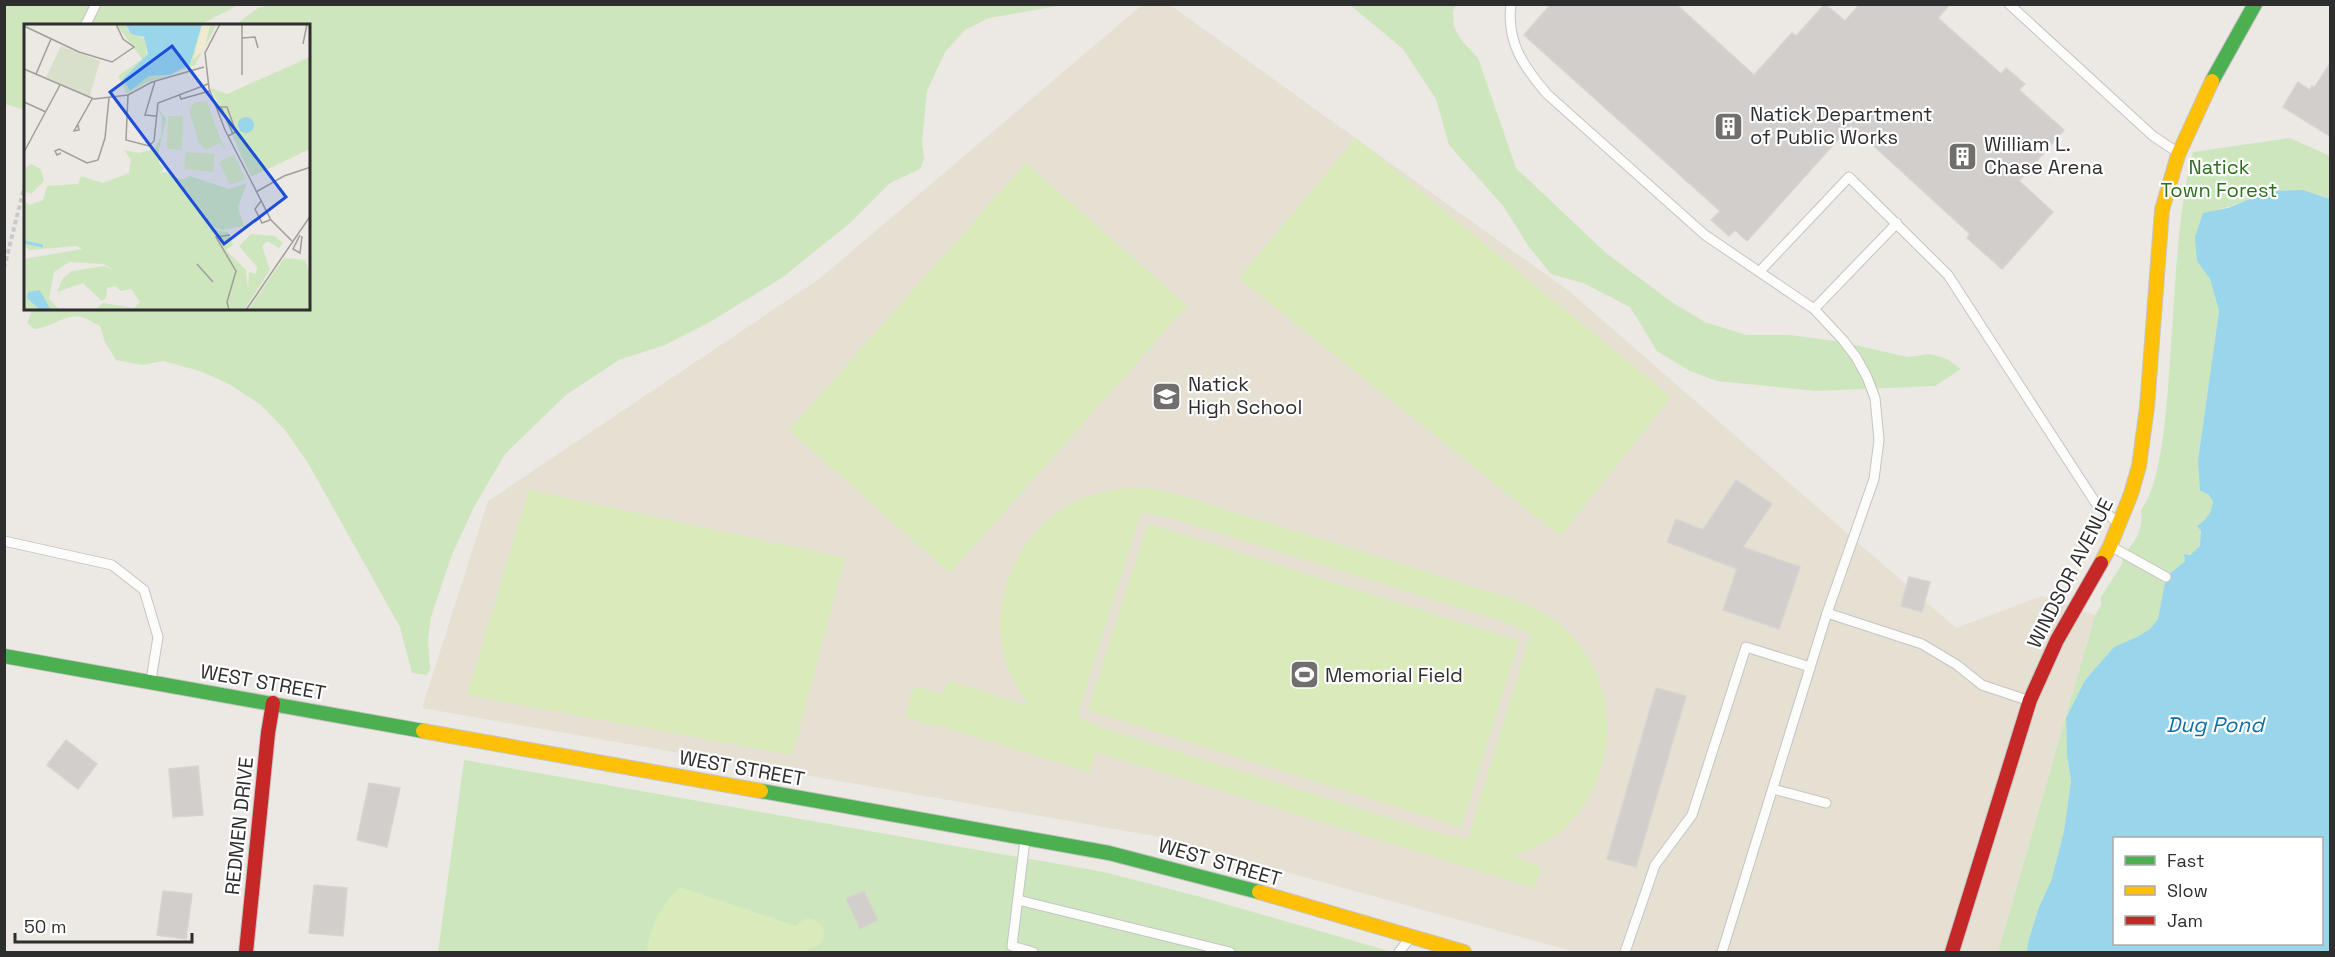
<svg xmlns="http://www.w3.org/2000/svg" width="2335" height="957" font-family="'Space Grotesk',sans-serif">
	<rect width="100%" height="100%" fill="#ece8e4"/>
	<polygon fill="#e6e0d3" points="1142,5 1170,5 1569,291 1956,628 2042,596 2095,615 1998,952 1575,952 1160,837 422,708 488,501 819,279"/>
	<g fill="#cee6be">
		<polygon points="5,5 239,5 199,25 26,26 25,110 5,104"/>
		<path d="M269 5V4L1063 5 989 18 965 30 945 52 927 91 922 142 924 159 920 169 890 183 850 223 783 277 710 322 665 345 619 360 566 395 505 454 474 507 451 557 431 617 428 639 430 669 427 675 412 673 400 627 308 463 285 430 261 405 229 384 200 371 163 361 142 365 116 360 105 342 100 326C95 324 88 319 82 317 66 313 52 328 34 329L27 323 31 313 35 309H309V26L235 25 258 8Z"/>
		<polygon points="1350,5 1456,5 1453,11 1454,27 1462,41 1478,58 1516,168 1606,253 1673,303 1705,322 1746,335 1790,335 1842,342 1907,357 1930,354 1947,359 1961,369 1935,386 1816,391 1717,381 1690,371 1657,351 1630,307 1583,283 1551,274 1529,247 1504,207 1449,145 1436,99 1403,49"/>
		<path d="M2290 138 2330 156V199C2278 177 2253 203 2203 214L2197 261 2210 279 2219 311 2198 460 2208 494 2214 502 2212 510 2208 517 2198 526C2206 538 2201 556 2184 554L2185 561 2166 577 2158 619 2150 629 2137 638 2114 647 2085 680 2066 718 2067 755 2071 781 2064 831 2051 881 2039 907 2028 942 2027 952H1998L2095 615 2101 605V597L2122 564 2123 553C2136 544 2144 526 2141 510 2165 481 2168 383 2171 344 2176 280 2177 214 2193 152Z"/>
		<polygon points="464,760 1104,872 1201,897 1392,952 438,952"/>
	</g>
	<g fill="#d9eabb" fill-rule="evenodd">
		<polygon points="1356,138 1671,397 1560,536 1239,278"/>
		<polygon points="1026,163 1187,306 950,573 789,430"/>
		<path d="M1134 488 1155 489 1176 494 1513 599C1533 607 1553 616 1568 632 1622 686 1620 775 1564 828 1549 842 1531 849 1512 857L1541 866 1535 888 1096 752 1089 772 934 724 933 726 905 717 914 686 943 695 948 681 1029 706C1022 694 1014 683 1009 670 985 608 1014 535 1072 503 1091 493 1112 490 1134 488ZM1141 512 1168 517 1506 622 1531 634 1468 839 1440 834 1102 728 1077 716Z"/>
		<polygon points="529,490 845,558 792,755 467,695"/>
		<polygon points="1148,524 1519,641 1461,827 1088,710"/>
		<path d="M680 887 796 926C804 917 813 916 822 926 827 938 821 947 808 949L807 952H647C649 926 662 905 680 887Z"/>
	</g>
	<path fill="#99d6ec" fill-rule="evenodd" d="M2303 190 2330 199V952H2027L2028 942 2039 907 2051 881 2064 831 2071 781 2067 755 2066 718 2085 680 2114 647 2137 637 2150 629 2158 619 2166 577 2185 561 2184 554 2190 555 2200 546 2201 531 2197 526C2207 519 2212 513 2213 501L2208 494 2200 491 2198 460 2219 311 2210 279 2197 261 2195 237 2203 213 2228 208 2269 191ZM2114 838H2322V944H2114Z"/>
	<g fill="#d1cecb" stroke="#d7d4d0" stroke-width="1.5">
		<polygon points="1551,4 1676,4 1754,75 1792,33 1796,36 1825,4 1845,21 1860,4 1950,4 1938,18 2001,74 2006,68 2025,84 2019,90 2064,130 2019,181 2053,212 2002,269 1967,238 1970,234 1851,125 1747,241 1735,230 1729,236 1711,220 1720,211 1524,35"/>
		<polygon points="2331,62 2331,137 2283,107 2298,82 2310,90 2312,86 2314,88"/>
		<polygon points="1736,480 1772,504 1743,547 1800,567 1779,629 1723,610 1737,569 1667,542 1676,519 1703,530"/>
		<polygon points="1909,577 1930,582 1922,612 1901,606"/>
		<polygon points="1656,688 1686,696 1636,867 1607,859"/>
		<polygon points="66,740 97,764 78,789 47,765"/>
		<polygon points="198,766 203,815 173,817 169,769"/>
		<polygon points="369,783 400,788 387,847 357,840"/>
		<polygon points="314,885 347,888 343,936 309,933"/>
		<polygon points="163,891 192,894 186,939 157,935"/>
		<polygon points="864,891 878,920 860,929 846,899"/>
	</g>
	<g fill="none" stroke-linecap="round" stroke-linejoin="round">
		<defs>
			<g id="lane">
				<path d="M1511 4C1506 42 1524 67 1547 94L1705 235 1814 309 1843 340 1856 357 1867 377 1875 398 1879 440 1874 479 1827 613 1722 952"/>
				<polyline points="2009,4 2153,136 2177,152"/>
				<polyline points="85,26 96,4"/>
				<polyline points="1760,271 1849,177 1948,275 2097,505 2118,523"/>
				<polyline points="1814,309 1897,223"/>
				<polyline points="4,541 112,565 144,590 158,637 151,680"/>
				<polyline points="2112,547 2166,577"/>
				<polyline points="1827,613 1922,644 1957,665 1982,685 2027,700"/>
				<polyline points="1773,789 1826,803"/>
				<polyline points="1025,840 1012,946 1033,952"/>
				<polyline points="1018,900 1230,952"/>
				<polyline points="1399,952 1410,938"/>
				<polyline points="1625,952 1655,865 1692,815 1746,647 1810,667"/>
			</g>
			<g id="fast">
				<polyline points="2212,81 2255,4"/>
				<polyline points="4,656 423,731"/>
				<polyline points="761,791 1109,853 1259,892"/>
			</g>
			<g id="slow">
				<polyline points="2101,563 2110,546 2131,494 2139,466 2147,407 2162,210 2178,155 2212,81"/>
				<polyline points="423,731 761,791"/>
				<polyline points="1259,892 1464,952"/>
			</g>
			<g id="jam">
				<polyline points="246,952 268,733 273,703"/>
				<polyline points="1952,952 2030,700 2057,640 2101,563"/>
			</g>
		</defs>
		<use href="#lane" stroke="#c5c4c5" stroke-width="11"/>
		<use href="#fast" stroke="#c5c4c5" stroke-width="16"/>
		<use href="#slow" stroke="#c5c4c5" stroke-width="16"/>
		<use href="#jam" stroke="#c5c4c5" stroke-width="16"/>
		<polyline stroke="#c9c9c8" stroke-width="4" stroke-dasharray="4.5 3" stroke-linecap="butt" points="4,268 26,180"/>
		<use href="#lane" stroke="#fcfcfb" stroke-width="9"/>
		<use href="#fast" stroke="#4caf50" stroke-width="14"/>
		<use href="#slow" stroke="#ffc107" stroke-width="14"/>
		<use href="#jam" stroke="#c62828" stroke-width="14"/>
	</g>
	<defs>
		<symbol id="building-square" viewBox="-11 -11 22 22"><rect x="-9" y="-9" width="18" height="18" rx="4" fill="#706f6e" stroke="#fff"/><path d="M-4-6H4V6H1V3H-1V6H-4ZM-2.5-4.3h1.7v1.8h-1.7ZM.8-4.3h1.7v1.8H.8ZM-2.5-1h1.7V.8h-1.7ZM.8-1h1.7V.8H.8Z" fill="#fff"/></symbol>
		<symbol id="school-square" viewBox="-11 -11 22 22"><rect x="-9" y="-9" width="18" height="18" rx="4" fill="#706f6e" stroke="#fff"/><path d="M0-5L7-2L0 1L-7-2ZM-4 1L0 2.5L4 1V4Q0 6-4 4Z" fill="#fff"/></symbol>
		<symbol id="stadium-square" viewBox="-11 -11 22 22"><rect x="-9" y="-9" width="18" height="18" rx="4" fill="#706f6e" stroke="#fff"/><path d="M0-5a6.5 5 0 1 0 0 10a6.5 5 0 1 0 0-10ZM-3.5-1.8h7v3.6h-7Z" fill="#fff"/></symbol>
	</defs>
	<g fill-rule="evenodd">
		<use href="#building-square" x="1712" y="110" width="33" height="33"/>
		<use href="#building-square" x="1946" y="140" width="33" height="33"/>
		<use href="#school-square" x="1150" y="380" width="33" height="33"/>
		<use href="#stadium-square" x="1288" y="658" width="33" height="33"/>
	</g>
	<g text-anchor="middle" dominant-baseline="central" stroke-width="4.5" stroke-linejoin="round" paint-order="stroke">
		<g font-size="20" fill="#2e2e2e" stroke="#fff" text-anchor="start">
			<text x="1750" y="114">Natick Department<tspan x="1750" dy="23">of Public Works</tspan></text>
			<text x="1984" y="144">William L.<tspan x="1984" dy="23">Chase Arena</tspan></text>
			<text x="1188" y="384">Natick<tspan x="1188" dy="23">High School</tspan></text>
			<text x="1325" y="675">Memorial Field</text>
		</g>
		<g font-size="20" fill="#2c6e1b" stroke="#fff">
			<text x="2219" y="167">Natick<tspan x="2219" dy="23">Town Forest</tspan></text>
		</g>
		<g font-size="20" fill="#2e2e2e" stroke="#fff">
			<text transform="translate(2070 573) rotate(-63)">WINDSOR AVENUE</text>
			<text transform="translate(263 682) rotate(10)">WEST STREET</text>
			<text transform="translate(742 768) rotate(10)">WEST STREET</text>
			<text transform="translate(239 826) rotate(-84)">REDMEN DRIVE</text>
			<text transform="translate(1220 862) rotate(16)">WEST STREET</text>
		</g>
		<g font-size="21" font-style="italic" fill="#0d6fa3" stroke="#fff">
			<text x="2215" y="724">Dug Pond</text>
		</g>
	</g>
	<g transform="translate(24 24)">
		<rect width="286" height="286" fill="#ece8e4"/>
		<path d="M92 0H101L104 7 121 15 123 34 99 55 106 67 125 52H142L162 42 178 0H193L171 41 138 54 125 57 103 70 94 52 118 35ZM286 33V125L227 153 187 64 203 70ZM128 75 142 95 135 126V139L140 144 136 149 143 148 157 156 166 152 205 165 223 159 214 183 220 202 198 206 186 202 195 207 204 208 209 221 202 226 222 246 224 267 225 248 232 250 233 243 215 222 227 210 251 212 259 219 255 224 243 217 238 222 246 246 220 286H71L79 279 110 284 116 278 107 265 97 267 91 262 83 264 82 274 78 277 59 259 33 268 39 254 48 247 80 242 92 247 79 240 45 238 30 248 25 275 36 286H0V235L58 225 52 222 5 226 0 221V177L6 181 19 176 23 162 54 160 57 152 79 159 105 149 107 136 100 126 115 129 130 125 137 113 138 93ZM7 140 17 145 20 157 7 170 0 167V144ZM260 234 281 236 286 249V286H224Z" fill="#cee6be"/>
		<path d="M178 0H186L181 24 169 36Z" fill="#f0ead3"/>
		<path d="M37 22 76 37 65 74 22 53Z" fill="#d8e0cc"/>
		<path d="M183 77 195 112 202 126 195 119 182 126 175 119 165 86 170 79ZM144 92H159L158 126 143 125ZM162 128 191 130 189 148 160 145ZM210 131 222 155 206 161 195 138Z" fill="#d9eabb"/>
		<path d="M101 0H178L166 40 146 51 125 52 106 67 99 55 124 30 120 13 107 10ZM214 101a8 8 0 1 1 16 0a8 8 0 1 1-16 0ZM15 266 18 270 27 286H16L3 274 4 268Z" fill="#99d6ec"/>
		<path fill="none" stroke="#99d6ec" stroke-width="3" d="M0 218 19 222"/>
		<path fill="none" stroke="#a09e9b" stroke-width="1.5" d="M196 0 181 29 185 64 201 106 247 196 268 217M0 2 55 28 88 38 110 23 99 15 92 0M218 14 231 13 234 24M279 20 283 0M0 45 70 75 104 71 128 58 180 43M12 50 27 15M218 51V0M131 57 121 91 132 92M155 70 157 75 186 67M104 71 102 116 125 122 130 117 134 79 184 60M0 78 22 88M192 83H203L212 108 204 112M197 83 209 110M54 101 55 106 50 107 68 75M0 128 36 61M37 129 33 131 31 127 35 125 63 139 74 136 81 114 85 74M232 168 260 152 287 143M237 177 231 185 238 199 246 196M276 211 269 225 276 229 278 212M173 240 189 258M205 286 203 278 212 247 192 213 206 211M222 286 287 191"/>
		<path fill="#1d4ed8" fill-opacity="0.15" stroke="#1d4ed8" stroke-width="3" d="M148 22 262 173 200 220 86 68Z"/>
		<rect width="286" height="286" fill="none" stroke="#2e2e2e" stroke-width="3"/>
	</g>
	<rect width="2335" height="957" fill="none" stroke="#2e2e2e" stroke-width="12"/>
	<rect x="2113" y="837" width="210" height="108" fill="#ffffff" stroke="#ababab" stroke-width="1.5"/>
	<rect x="2125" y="856" width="30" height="9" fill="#4caf50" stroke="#ababab" stroke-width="1.5"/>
	<text x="2167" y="867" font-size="18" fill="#2e2e2e">Fast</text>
	<rect x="2125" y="886" width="30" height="9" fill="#ffc107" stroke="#ababab" stroke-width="1.5"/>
	<text x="2167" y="897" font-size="18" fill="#2e2e2e">Slow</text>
	<rect x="2125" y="916" width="30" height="9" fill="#c62828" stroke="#ababab" stroke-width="1.5"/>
	<text x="2167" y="927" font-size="18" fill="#2e2e2e">Jam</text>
	<path d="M15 933v9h177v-9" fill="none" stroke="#2e2e2e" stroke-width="3"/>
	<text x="24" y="933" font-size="18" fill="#2e2e2e" stroke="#ffffff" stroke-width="4.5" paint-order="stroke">50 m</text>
</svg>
